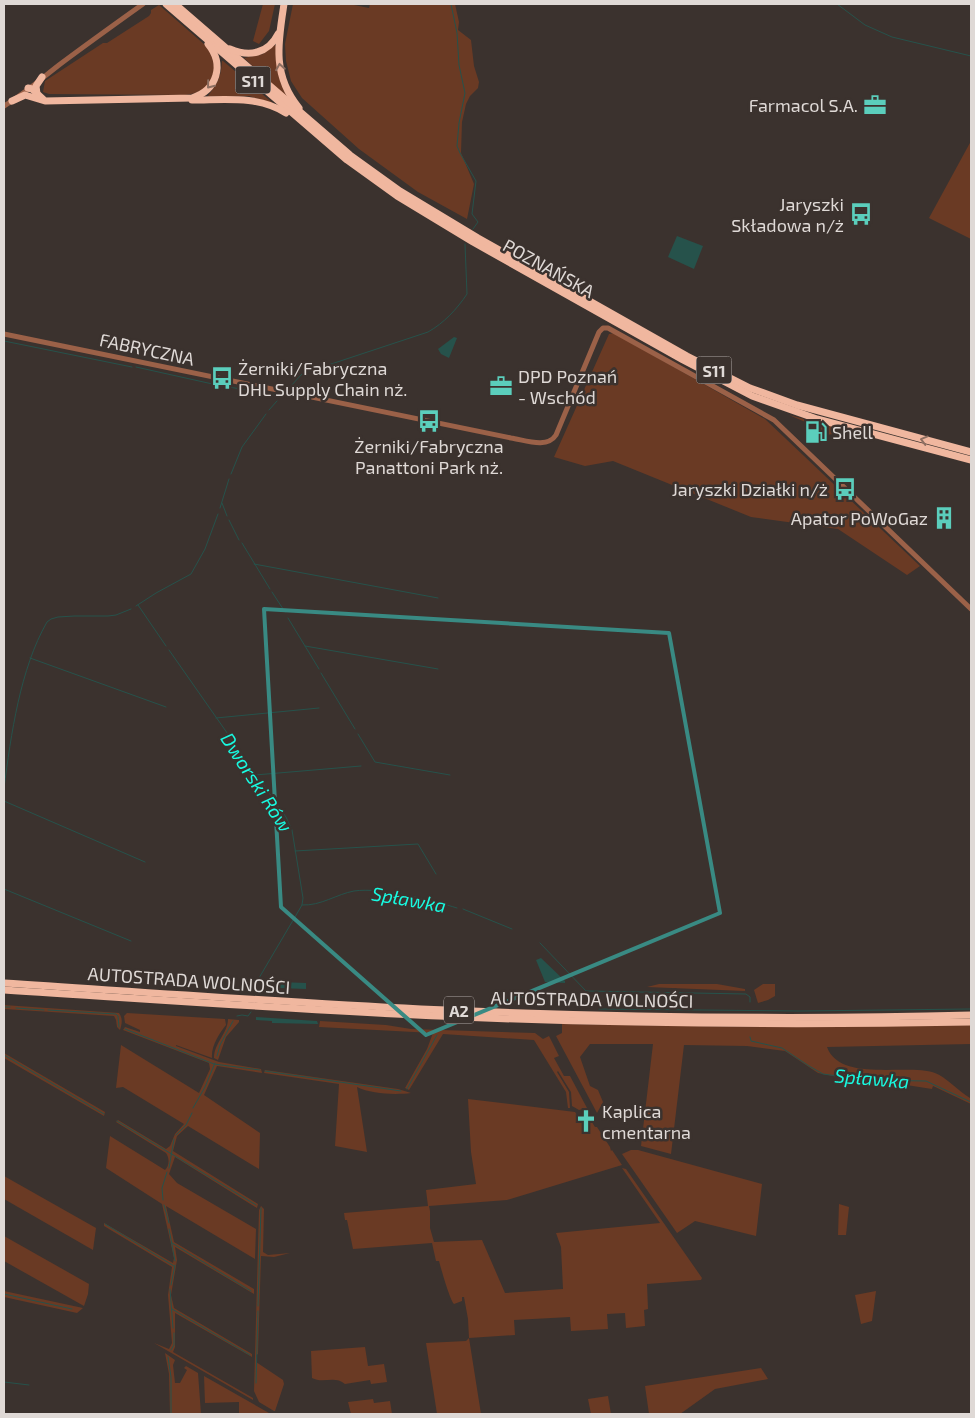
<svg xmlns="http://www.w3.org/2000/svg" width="975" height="1418" font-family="'Exo 2',sans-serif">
	<rect width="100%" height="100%" fill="#3b322e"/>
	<g fill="#6a3a24">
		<polygon points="263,4 275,4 269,31 259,44 253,41"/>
		<polygon points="293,4 349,4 369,8 370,4 455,4 459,22 458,30 471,40 474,66 479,82 478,88 470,96 466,104 462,122 461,153 474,184 467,219 418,192 359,149 302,98 291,81 286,61 285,44"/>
		<path d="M159 5 205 45C223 68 214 92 185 95L49 94 43 92 45 81 103 43H107L149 16 151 13V10Z"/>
		<path d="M274 45 276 46C276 66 278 81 288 98L244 58 263 54Z"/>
		<path d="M222 61H223L274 104 249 96H208C217 83 221 79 222 61Z"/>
		<polygon points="971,141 971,239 929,218"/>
		<polygon points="614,333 765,419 920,566 907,575 838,529 751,517 613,461 585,466 554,457 609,334"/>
		<polygon points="789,415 846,430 847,432 826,435 817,427"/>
		<polygon points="659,984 717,984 745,989 745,991 647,987"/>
		<polygon points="763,984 775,984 775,996 768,1000 758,1003 754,990"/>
		<path d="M4 1005 119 1013C123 1019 122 1023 120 1030L117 1027 116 1020 114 1016 4 1009Z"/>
		<path d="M127 1013 225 1019 226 1025C219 1034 211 1046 212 1058L176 1045V1046L219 1062 261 1069 262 1073 217 1066 204 1095 260 1133 259 1169 188 1126 177 1136 173 1151 258 1204 257 1208 175 1157 169 1174 177 1183 256 1229 255 1259 166 1206 174 1242 254 1289V1294L175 1247 177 1260 171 1295 174 1308 252 1354V1357L175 1313V1347L173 1352 253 1398V1400L154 1343 169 1349 172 1343 168 1295 172 1267 104 1226V1223L173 1263 174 1258 162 1204 106 1168 110 1136 165 1170C169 1166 170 1159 166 1153L116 1122 118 1120 166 1149 170 1146 175 1134 184 1124 123 1087 116 1088 121 1045 199 1093 210 1069 209 1063 123 1030 125 1027 140 1032V1030L125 1023 124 1016Z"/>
		<path d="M228 1019 239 1020V1022L226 1037 218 1060 214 1058C214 1043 228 1033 228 1019Z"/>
		<polygon points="320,1021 386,1025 411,1029 535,1033 543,1039 549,1036 559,1056 554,1058 564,1076 570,1076 587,1108 579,1110 572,1106 571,1092 558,1071 557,1072 569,1092 570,1108 568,1108 566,1092 534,1040 443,1034 409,1090 405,1088 427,1049 433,1033 319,1027"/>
		<path d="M562 1024 756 1027 971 1025V1044L827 1047C840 1083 907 1063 935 1073 945 1076 958 1091 970 1098L971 1104 933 1086 932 1089 900 1084V1082L858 1081 818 1073 785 1051 747 1046 684 1045 671 1154 641 1146 653 1044H590L580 1057 590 1086 598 1090 603 1102 597 1113 556 1036 562 1033Z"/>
		<polygon points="4,1053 105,1112 104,1116 4,1058"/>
		<path d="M265 1070 398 1089 411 1093C395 1095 371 1094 357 1087L367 1152 335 1146 339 1084 264 1073Z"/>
		<path d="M468 1099 575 1112 577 1115 588 1116 595 1127H597L610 1147 611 1151 612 1150 622 1165 507 1200 429 1206 430 1211V1228L434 1242 482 1240 505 1293 563 1289 561 1247 556 1233 660 1223 622 1168 626 1169 702 1278 701 1280 647 1284 648 1309 644 1310 645 1326 626 1328 625 1313 607 1314 608 1329 571 1331 570 1317 514 1320 515 1335 469 1338 481 1414H437L426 1343 466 1341 469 1338 468 1319 464 1297H462V1301L454 1304C450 1300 441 1269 439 1261H436L432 1243 353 1249 347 1220H345L344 1213 428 1206 426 1190 476 1184 471 1152Z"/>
		<polygon points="631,1150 638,1150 762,1184 756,1236 695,1221 677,1233 622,1154"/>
		<polygon points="4,1176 96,1228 93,1250 4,1199"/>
		<polygon points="839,1204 849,1207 846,1235 838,1235"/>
		<polygon points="261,1206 264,1209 263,1252 268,1255 290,1253 274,1257 261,1256 258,1354 256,1355 256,1362 283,1380 284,1384 275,1411 274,1411 259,1402 254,1391 259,1210"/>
		<polygon points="4,1236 89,1284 88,1294 84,1306 4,1261"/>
		<polygon points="4,1291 83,1308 77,1313 4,1297"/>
		<polygon points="876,1291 872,1321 861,1324 855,1295"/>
		<path d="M365 1347 368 1366 384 1364 387 1382 371 1384 370 1380 345 1384C335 1375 323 1384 312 1378L311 1351Z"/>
		<polygon points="165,1353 175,1360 173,1365 175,1383 180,1383 187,1370 184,1368 186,1366 198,1373 201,1414 170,1414 169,1374"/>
		<polygon points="761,1368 768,1379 715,1389 680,1414 649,1414 645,1386"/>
		<polygon points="204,1376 269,1413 269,1414 239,1414 239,1402 205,1403"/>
		<polygon points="608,1396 611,1414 591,1414 588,1399"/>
		<polygon points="373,1399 374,1403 390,1401 392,1414 351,1414 348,1402"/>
	</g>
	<g fill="#26524b">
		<polygon points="677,236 703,246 694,269 668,257"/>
		<polygon points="454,337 457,338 449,358 441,354 438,349"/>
		<polygon points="541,958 565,981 565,983 545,982 536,960"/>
		<polygon points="280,982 306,983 306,989 279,988 278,984"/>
		<polygon points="256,1017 317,1021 318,1024 272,1023 272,1021 256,1020"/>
	</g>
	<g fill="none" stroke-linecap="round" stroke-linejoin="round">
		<g stroke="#26524b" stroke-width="1">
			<polyline points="451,4 457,33 459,65 465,93 459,123 457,146 460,153 476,181 472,214 478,222 473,229"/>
			<polyline points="837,4 865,25 892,37 971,56"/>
			<polyline points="4,341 132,367"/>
			<polyline points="136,367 217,385 282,396"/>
			<path d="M289 388 302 374 310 371 428 332C444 323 457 309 467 294L465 244"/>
			<polyline points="269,410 277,401"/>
			<polyline points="231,474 242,447 266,414"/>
			<polyline points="222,503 227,516"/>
			<polyline points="220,508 229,479"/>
			<polyline points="229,520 239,540"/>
			<polyline points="242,543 270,589"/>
			<polyline points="254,564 438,598"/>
			<polyline points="272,592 285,612"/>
			<polyline points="138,605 166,646"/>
			<polyline points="136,606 156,593 191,574 205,549 218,514"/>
			<polyline points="288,618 319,669"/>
			<polyline points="305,646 438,669"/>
			<polyline points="169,650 286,817 292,830 303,898 302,905 259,978"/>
			<polyline points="30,658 166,707"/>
			<polyline points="321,673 355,729"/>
			<polyline points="216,718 319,708"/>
			<polyline points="358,734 375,762 450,775"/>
			<polyline points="255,775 361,766"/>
			<path d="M4 788C11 735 20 669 47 622L51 619 58 617 74 616H108L116 615 131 609"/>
			<polyline points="4,801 145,862"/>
			<polyline points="295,851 418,844 436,874"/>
			<polyline points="4,889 131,941"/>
			<path d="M302 905C321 906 337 894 354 891 381 887 431 900 457 908"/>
			<polyline points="463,909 512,929"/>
			<polyline points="540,943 586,991 746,994 750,997 750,1002"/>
			<polyline points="252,992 256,984"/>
			<polyline points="4,1007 10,1007"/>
			<polyline points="16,1008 44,1010"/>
			<polyline points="599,1009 800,1011 971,1009"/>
			<polyline points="48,1010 116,1014 118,1016 119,1027"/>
			<polyline points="237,1016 242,1015 248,1016 251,1012"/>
			<polyline points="125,1029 214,1064 260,1070"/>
			<polyline points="750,1037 751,1041 782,1048 809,1066 823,1074 866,1080 926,1081 971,1102"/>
			<polyline points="4,1055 104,1114"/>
			<polyline points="217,1056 220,1045 233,1021"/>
			<polyline points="265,1071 401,1091"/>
			<polyline points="407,1089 437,1035"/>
			<polyline points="193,1108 205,1087 215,1063"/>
			<polyline points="117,1121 256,1205"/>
			<polyline points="176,1135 186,1125 192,1113"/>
			<polyline points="169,1168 174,1139"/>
			<polyline points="163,1200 162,1188 167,1172"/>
			<polyline points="164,1205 169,1223"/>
			<polyline points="105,1224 174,1266"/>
			<polyline points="169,1229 175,1261"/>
			<polyline points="172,1243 251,1291"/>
			<polyline points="171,1285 175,1265"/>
			<polyline points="170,1289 173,1328"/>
			<polyline points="4,1294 72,1309"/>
			<polyline points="258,1306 261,1208"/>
			<polyline points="172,1309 250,1355"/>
			<polyline points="171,1350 174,1345 174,1333"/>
			<polyline points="168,1357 171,1377 171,1414"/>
			<polyline points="4,1382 29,1385"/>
			<polyline points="256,1383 258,1311"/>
		</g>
		<g stroke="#9b6148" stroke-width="5">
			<path d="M4 106C24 94 41 79 59 65 87 44 115 24 143 4"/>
			<path d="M4 334 511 438C525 440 547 449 556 435L599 332 603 328H608L774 420 971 609"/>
		</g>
		<g stroke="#f0b79f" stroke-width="7">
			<polyline points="166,4 347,160 397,196 473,242 683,360 752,396 817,419 971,460"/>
			<polyline points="175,4 350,155 400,191 478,238 687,356 750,388 797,405 971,452"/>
			<path d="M284 4C278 43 272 75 299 108"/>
			<path d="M230 49C249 57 268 54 278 34"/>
			<polyline points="28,88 32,89 43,99"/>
			<polyline points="37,94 36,86 42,77"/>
			<path d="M192 100C224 100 257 95 286 113"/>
			<path d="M12 101 25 95 45 101 192 98C217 90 225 65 208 44"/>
			<path d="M4 983C143 992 282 1002 421 1009 605 1017 788 1020 971 1015"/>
			<path d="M4 990C164 1000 324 1012 485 1018 647 1024 809 1025 971 1022"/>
		</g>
	</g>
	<defs><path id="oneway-chevron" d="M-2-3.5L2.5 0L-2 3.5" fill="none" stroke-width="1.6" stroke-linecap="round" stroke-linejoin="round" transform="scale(1.25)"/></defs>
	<g stroke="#8c6e61">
		<use href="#oneway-chevron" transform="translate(280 67) rotate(-99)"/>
		<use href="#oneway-chevron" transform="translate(210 85) rotate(129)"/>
		<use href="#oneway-chevron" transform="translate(924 440) rotate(-165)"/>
	</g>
	<path fill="none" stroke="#398a83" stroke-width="4" stroke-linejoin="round" d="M264 609 669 633 720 913 426 1035 281 907Z"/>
	<defs>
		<symbol id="office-bare" viewBox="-9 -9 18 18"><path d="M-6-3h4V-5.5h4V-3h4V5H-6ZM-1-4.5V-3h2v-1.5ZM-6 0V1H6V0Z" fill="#5bcebc" stroke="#3b322e" stroke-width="2.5" paint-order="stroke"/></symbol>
		<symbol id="bus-bare" viewBox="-9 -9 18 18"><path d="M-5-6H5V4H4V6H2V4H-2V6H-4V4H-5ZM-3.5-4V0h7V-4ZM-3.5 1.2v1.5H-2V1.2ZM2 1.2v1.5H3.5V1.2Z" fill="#5bcebc" stroke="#3b322e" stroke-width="2.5" paint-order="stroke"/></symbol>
		<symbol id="fuel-bare" viewBox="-9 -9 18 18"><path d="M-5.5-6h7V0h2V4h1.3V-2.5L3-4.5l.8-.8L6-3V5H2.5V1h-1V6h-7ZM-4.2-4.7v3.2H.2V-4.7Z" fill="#5bcebc" stroke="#3b322e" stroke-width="2.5" paint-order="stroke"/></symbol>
		<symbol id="building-bare" viewBox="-9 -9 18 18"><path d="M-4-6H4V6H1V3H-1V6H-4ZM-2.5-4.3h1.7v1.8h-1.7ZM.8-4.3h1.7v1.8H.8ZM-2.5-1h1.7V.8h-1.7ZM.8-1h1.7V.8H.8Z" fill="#5bcebc" stroke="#3b322e" stroke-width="2.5" paint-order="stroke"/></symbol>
		<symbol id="church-bare" viewBox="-9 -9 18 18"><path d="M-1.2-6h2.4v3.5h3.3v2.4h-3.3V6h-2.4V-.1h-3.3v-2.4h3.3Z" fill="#5bcebc" stroke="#3b322e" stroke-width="2.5" paint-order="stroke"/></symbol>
	</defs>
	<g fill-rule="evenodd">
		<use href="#office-bare" x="859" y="89" width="32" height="32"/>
		<use href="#bus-bare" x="845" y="198" width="32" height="32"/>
		<use href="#bus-bare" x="206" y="362" width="32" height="32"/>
		<use href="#office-bare" x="485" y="370" width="32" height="32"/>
		<use href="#bus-bare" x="413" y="405" width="32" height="32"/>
		<use href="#fuel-bare" x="800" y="416" width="32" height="32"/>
		<use href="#bus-bare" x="829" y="473" width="32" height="32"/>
		<use href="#building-bare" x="928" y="502" width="32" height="32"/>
		<use href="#church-bare" x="570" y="1105" width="32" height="32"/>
	</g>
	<g text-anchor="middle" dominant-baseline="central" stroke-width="5" stroke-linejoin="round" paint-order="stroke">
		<g fill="#3b322e" stroke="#aea7a4" stroke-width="1">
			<rect x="235.5" y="66.5" width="35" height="27" rx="4"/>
			<rect x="696.5" y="356.5" width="35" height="27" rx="4"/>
			<rect x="444" y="996.5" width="30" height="27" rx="4"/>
		</g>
		<g font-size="16" font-weight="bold" fill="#dfd9d6">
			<text x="253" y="80">S11</text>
			<text x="714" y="370">S11</text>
			<text x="459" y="1010">A2</text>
		</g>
		<g font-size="18" fill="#dfd9d6" stroke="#3b322e" text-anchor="end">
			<text x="858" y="105">Farmacol S.A.</text>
			<text x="844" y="204">Jaryszki<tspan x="844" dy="21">Składowa n/ż</tspan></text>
			<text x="238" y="368" text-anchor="start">Żerniki/Fabryczna<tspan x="238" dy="21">DHL Supply Chain nż.</tspan></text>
			<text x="518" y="376" text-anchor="start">DPD Poznań<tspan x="518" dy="21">- Wschód</tspan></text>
			<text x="832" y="432" text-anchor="start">Shell</text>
			<text x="429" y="446" text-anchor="middle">Żerniki/Fabryczna<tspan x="429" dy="21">Panattoni Park nż.</tspan></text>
			<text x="828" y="489">Jaryszki Działki n/ż</text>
			<text x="928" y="518">Apator PoWoGaz</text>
			<text x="602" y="1111" text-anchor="start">Kaplica<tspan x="602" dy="21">cmentarna</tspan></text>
		</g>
		<g font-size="18" fill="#dfd9d6" stroke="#3b322e">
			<text transform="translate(549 268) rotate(29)">POZNAŃSKA</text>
			<text transform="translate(147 349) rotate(12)">FABRYCZNA</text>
			<text transform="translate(189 980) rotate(4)">AUTOSTRADA WOLNOŚCI</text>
			<text transform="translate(592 999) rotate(1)">AUTOSTRADA WOLNOŚCI</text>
		</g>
		<g font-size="19" font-style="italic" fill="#18fae1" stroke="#3b322e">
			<text transform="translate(257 782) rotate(57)">Dworski Rów</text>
			<text transform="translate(409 899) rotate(10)">Spławka</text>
			<text transform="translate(872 1078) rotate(5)">Spławka</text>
		</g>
	</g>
	<rect width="975" height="1418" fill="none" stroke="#dfd9d6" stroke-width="10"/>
</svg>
